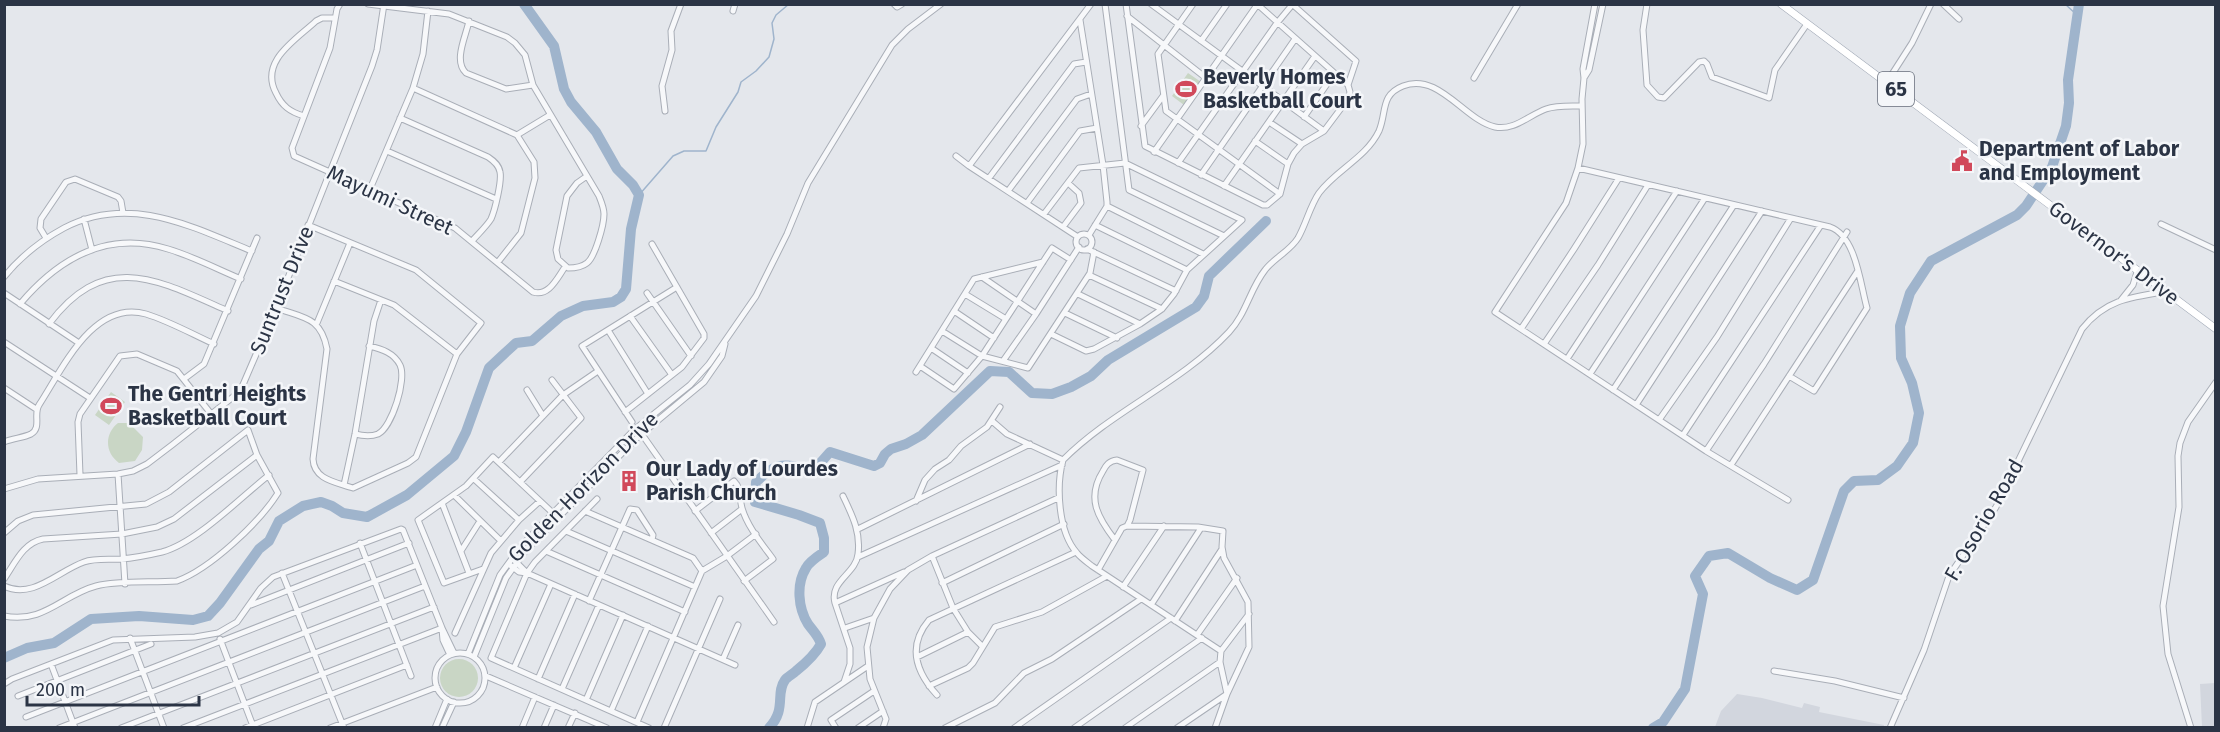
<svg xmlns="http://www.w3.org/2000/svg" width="2220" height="732" viewBox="0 0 2220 732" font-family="'Fira Sans',sans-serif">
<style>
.built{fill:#d2d6de}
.green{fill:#c9d6c5}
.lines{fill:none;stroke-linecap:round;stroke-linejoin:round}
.stream{stroke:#9fb4cc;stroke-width:1.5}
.river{stroke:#9fb4cc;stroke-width:10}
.minor-casing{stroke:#a9aeb7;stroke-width:7}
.major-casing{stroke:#a3abb8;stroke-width:8}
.minor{stroke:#f7f8fa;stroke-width:5}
.major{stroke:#fff;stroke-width:7}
.labels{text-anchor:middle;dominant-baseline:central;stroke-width:5;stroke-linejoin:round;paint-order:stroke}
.shield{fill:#f4f6f9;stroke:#676e7b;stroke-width:1.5}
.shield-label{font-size:20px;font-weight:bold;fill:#2b3445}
.poi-label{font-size:21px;font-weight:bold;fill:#2b3445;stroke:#f4f6f9;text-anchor:start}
.street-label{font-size:21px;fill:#2b3445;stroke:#f4f6f9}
</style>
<rect width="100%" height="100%" fill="#e4e7ec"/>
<path class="built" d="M2215,683V727H2202L2200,684Z
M1737,694L1762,698L1802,708L1804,703L1820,707L1819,712L1884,725L1883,728L1715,727L1721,711Z"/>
<path class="green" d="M1188,73L1201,82L1184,105L1172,96Z
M111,392L125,402L109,425L95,415Z
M118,423H129L143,437L142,450L135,461L119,463C105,453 104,434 118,423Z
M440 678a19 19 0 1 1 38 0a19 19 0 1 1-38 0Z"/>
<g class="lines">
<path class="stream" d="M2065,4L2077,15
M639,195L673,156L684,151H706L716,127L738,92L741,82L756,71L769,57L774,39L772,23L776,15L789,4"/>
<path class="river" d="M4,658L27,648L54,643L91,619L139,616L193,620L208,616L220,603L259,549L269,541L279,521L303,506L321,502L332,506L343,513L367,517L407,495L454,456L466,432L489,368L504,354L516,343L532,341L561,316L583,306L613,302L621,297L626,289L631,229L639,195L633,185L617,169L596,132L571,102L564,89L554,46L524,4
M769,728C787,709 775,694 785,680C787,677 793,674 796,671C806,663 815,655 821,644C818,635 813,631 808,624C798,608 796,584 806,568C809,562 818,556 824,552V538L820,523L799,515L755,502L756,482C781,458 784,466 814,470L830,452L874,466L880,463L885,454L891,449L906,444L922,435L990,371L1009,372L1032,393L1052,394L1071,387L1091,376L1108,360L1196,307L1204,296L1209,276L1266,221
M1653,728L1663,722L1685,689L1703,594L1695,576L1709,556L1728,553L1770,578L1797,590L1813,580L1844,491L1854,481L1878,480L1897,466L1913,443L1919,413L1912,383L1901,358L1900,326L1910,293L1931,261L2017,215L2026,206L2052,167L2066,126L2069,103L2068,80L2079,4"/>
<defs>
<path id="minor" d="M340,4L337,9L330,48L292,148L294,156L455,228L533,292C549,297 557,278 565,267
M368,4L449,14L507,37L515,43L525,55L533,85L599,196C601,201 604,208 604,214C604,225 595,257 587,263C582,267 575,268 568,268L558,259L556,250L567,196L577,183L587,176
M894,4L897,7L902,4
M1105,4L1129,190L1224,236
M1126,4L1145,146L1263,205H1267L1280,194
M1151,4L1324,131
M1193,4L1158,54L1166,111L1280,194
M1257,4L1348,85
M1595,4L1583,69L1584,78L1582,99L1583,144L1578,168L1566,203L1495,312L1706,451L1788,500
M1647,4L1643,30L1647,85L1658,97L1664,98L1699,62L1704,61L1707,64L1712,77L1769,98L1775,70L1807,24
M1943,4L1959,19
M733,11L735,4
M1127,16L1206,78
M1080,20L1103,165L1107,202V206L1089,235
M469,21C466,36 453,61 466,73L506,89L533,85
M1201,41L1227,4
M1474,78L1518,4
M1584,78L1589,70L1603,4
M1887,82L1912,43L1931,4
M413,88L517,135L550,115
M665,111L662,86L672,50L671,31L681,4
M304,116C290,112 282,106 276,93C259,61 296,40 316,21L322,18H335
M1304,117L1334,74
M400,118L488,157C494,161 499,165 500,172C502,181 495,210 491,219C486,227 478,234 472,241
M1269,122L1302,144
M1141,126L1163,96
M1255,141L1288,164
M387,151L496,199
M1154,152L1257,5
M956,156L969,166
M1178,163L1277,23L1292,5
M1578,168L1830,227C1856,236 1860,283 1867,308L1814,391L1789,376
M1201,175L1295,39
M989,178L1074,64L1086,62
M1224,186L1315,56
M370,189L413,88L423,54L428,11
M1008,191L1077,99L1091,94
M1280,194L1288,164L1294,153L1302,144L1324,131L1348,99L1350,92L1348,85L1356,61L1292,4
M1027,203L1080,131L1097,128
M1107,206L1203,254
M1044,214L1079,168L1125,163L1242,220L1187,270L1174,294L1162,309L1140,324L1094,349L1086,351L1051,334
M84,219L92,250
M2161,224L2216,250
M1095,225L1187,270
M1063,227L1081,203L1079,193L1068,183
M1076 242a8 8 0 1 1 16 0a8 8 0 1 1-16 0Z
M1078,237L969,166L1091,4
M46,238L40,228L41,219L66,182L75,179L118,197L121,201L123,213
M1087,249L1176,291
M498,262L521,233L535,178L534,162L517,135
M1089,275L1162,309
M4,277C21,256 40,241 64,228C130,194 190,226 252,251
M982,277L1036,314
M334,281L394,305L457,354
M4,293L79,343
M647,293L691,356
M965,294L1006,319
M1078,294L1140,324
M2121,300L2133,285L2137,272
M20,304C58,259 107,230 168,249C192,256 217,269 241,279
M276,308C304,318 321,317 327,349L313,459C314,480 336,482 353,488L408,463L416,457L457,354L481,323L416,270L308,225
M954,311L994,338
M1065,313L1117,338
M630,316L672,375
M317,323L350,243
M49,324C105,249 158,280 228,311
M1521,329L1574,249L1619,178
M608,330L648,394
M942,331L982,356L1052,248L1071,260
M4,342L90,398
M1544,344L1598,265L1648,185
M931,348L968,373
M1567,359L1677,191
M1003,361L1036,314L1079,247
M920,366L954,389L982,356L1028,368L1090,273L1094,252
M916,372L974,279L1043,262
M1590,374L1705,198
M184,379L204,364L257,238
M4,388L36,409
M527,390L543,416
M1613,390L1734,205
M1636,405L1762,211
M625,412L682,367L704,338V334L652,244
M1659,420L1717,337L1791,218
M992,421L1007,434L1063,460
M632,422L582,346L677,287
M641,433L774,622
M355,434C363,436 370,437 378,434C392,427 407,379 400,365C394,353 382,349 369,346
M1683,435L1821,225
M4,442C13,438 23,438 31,434C42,428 33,414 39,405C62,370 93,299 146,314C169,321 192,334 214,344
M1706,451L1764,364L1847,232
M499,462L563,395L598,371
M1731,465L1857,272
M118,474L125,584
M80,475L78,422L80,414L120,356L137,354L177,371L212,415
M474,479L519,520
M520,482L581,418L552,380
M344,485L355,434L374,321L381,300
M4,489L38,479L118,474L133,471L147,464L172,445L233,397L242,387L276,308L372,66L377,50L384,4
M454,495L501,541
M597,499L535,562L527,573L491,658L649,728
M916,501L925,480L935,469L949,460L961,446L987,427L1000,407
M442,503L469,573
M585,511L693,558L702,571L637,722
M695,511L734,481C742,489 739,498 742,508C747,526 762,544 773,559L744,581
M858,529L1030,444
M566,531L695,587
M4,533L18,521L33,515L146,504L169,492L248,430L257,455L278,493C259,523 210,569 177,581C152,583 120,580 96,586C62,595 44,624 4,616
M711,533L742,509
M1115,540C1098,518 1086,498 1103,471C1106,465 1109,461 1117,460L1143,470L1130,520L1127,526L1198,527L1223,531L1222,547L1224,558L1248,602L1249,647L1227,694L1215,728
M360,543L411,676
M461,551L480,521
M546,551L685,612
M858,557L1062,465
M514,560L527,573
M510,565L519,572L527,573L735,665
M483,569L444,583L418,520L466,486L493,457L555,515
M1098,570L1122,528L1127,526
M702,571L727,556L756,534
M282,573L344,728
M4,579C15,563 23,543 43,539L122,534L157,527L174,519L257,455
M942,583L1064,524
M4,586C33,600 58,571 84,562C95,558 109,560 121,559C134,558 149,555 162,552C196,543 240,498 269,475
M1123,587L1164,526
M589,601L630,509L637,510L653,535L652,540
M835,603C829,581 856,574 858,554C861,532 852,515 843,496
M251,605L409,543
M1151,605L1201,528
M1175,621L1222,549
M845,628L874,618
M442,629L443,640L450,655
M968,632L982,646
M455,633L491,553L519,520L540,501
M1197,635L1237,578
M130,638L164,728
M220,639L253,726
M1221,651L1249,614
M435 678a25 25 0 1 1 50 0a25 25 0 1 1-50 0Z
M468,654L500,575L521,546L634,430L690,385L709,364L756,296L787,234L808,183L892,45L908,29L941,4
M474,657L506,578L526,550L639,436L704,382L722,356L725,344
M917,657L968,632L953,608L932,556
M723,659L738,625
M51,664L75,728
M514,668L551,584
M1774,671L1835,681L1904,698
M486,676L607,728
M538,679L575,594
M844,682L850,664V648L835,603L904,572
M4,684L12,679L113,640L195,637L218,633L237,622L261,588L273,577L401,529L403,530L442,628L454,653
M929,686L968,668L973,663L995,627L1042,612L1107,576
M562,689L599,605
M937,695C916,672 907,646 929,620L1076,552
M18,696L151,644
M586,700L623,615
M611,711L648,626
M26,717L417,565
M59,728L425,586
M121,728L434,607
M183,728L442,628
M245,728L407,665
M330,728L437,687
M435,728L447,699
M442,728L454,702
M522,728L535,697
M544,728L554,705
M568,728L575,713
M664,728L720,599
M807,728L815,702L868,666
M836,728L831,720L874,691
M858,728L883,711
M883,728L886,719L870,679L867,647L874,618L890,589L908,570L932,556L1058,498
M945,728L995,703L1024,673L1052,659L1141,599
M1014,728L1171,618
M1074,728L1202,638
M1125,728L1220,662
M1177,728L1227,694L1220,662L1221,651L1092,566C1087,562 1081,558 1077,553C1058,532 1056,486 1063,460C1113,410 1180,384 1229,332C1246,314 1250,289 1265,270C1274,258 1290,251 1298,238C1306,224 1310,206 1319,193C1336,170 1366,158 1379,131C1387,112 1380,95 1403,86C1439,72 1464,120 1495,127C1514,131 1529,115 1546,109C1557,105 1570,106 1582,106
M1890,728L1924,650L1949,576L1996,507L2082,329C2105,300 2130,297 2165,292
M2191,728L2168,654L2163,606L2179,507L2178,456L2180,443L2188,422L2216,382"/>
<path id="major" d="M1781,4L2216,329"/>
</defs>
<use href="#minor" class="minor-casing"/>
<use href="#major" class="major-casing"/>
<use href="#minor" class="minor"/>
<use href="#major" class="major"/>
</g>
<defs>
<symbol id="stadium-bare" viewBox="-9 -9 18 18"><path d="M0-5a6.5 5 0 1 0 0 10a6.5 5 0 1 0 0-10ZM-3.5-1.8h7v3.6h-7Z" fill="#d1495b" stroke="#f4f6f9" stroke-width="2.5" paint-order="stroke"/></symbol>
<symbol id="civic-bare" viewBox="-9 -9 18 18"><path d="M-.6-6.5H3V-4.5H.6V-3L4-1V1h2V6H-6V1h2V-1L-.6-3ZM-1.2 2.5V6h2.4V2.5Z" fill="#d1495b" stroke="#f4f6f9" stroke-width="2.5" paint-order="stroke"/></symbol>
<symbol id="building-bare" viewBox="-9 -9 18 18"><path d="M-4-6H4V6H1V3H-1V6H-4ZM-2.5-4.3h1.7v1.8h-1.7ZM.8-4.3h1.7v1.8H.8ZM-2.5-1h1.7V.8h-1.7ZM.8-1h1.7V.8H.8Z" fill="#d1495b" stroke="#f4f6f9" stroke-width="2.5" paint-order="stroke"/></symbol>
</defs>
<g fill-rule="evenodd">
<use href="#stadium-bare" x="1171" y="74" width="30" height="30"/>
<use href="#civic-bare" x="1947" y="146" width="30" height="30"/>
<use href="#stadium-bare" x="96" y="391" width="30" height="30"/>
<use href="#building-bare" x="614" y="466" width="30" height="30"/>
</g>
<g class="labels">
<rect class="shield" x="1878" y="72" width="36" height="34" rx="4.5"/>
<g class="shield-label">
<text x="1896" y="89">65</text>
</g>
<g class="poi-label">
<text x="1203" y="77">Beverly Homes<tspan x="1203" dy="24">Basketball Court</tspan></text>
<text x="1979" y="149">Department of Labor<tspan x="1979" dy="24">and Employment</tspan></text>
<text x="128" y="394">The Gentri Heights<tspan x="128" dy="24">Basketball Court</tspan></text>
<text x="646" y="469">Our Lady of Lourdes<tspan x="646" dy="24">Parish Church</tspan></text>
</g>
<g class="street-label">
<text transform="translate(390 200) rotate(25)">Mayumi Street</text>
<text transform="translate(2114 253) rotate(37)">Governor's Drive</text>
<text transform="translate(282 290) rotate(-68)">Suntrust Drive</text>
<text transform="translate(583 487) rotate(-45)">Golden Horizon Drive</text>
<text transform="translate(1984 520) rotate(-60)">F. Osorio Road</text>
</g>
</g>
<rect width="2220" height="732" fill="none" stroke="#2b3445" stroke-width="12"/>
<path d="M27 696v9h172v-9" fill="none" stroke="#2b3445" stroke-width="3"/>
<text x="36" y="696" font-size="18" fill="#2b3445" stroke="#f4f6f9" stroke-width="4.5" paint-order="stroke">200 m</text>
</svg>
